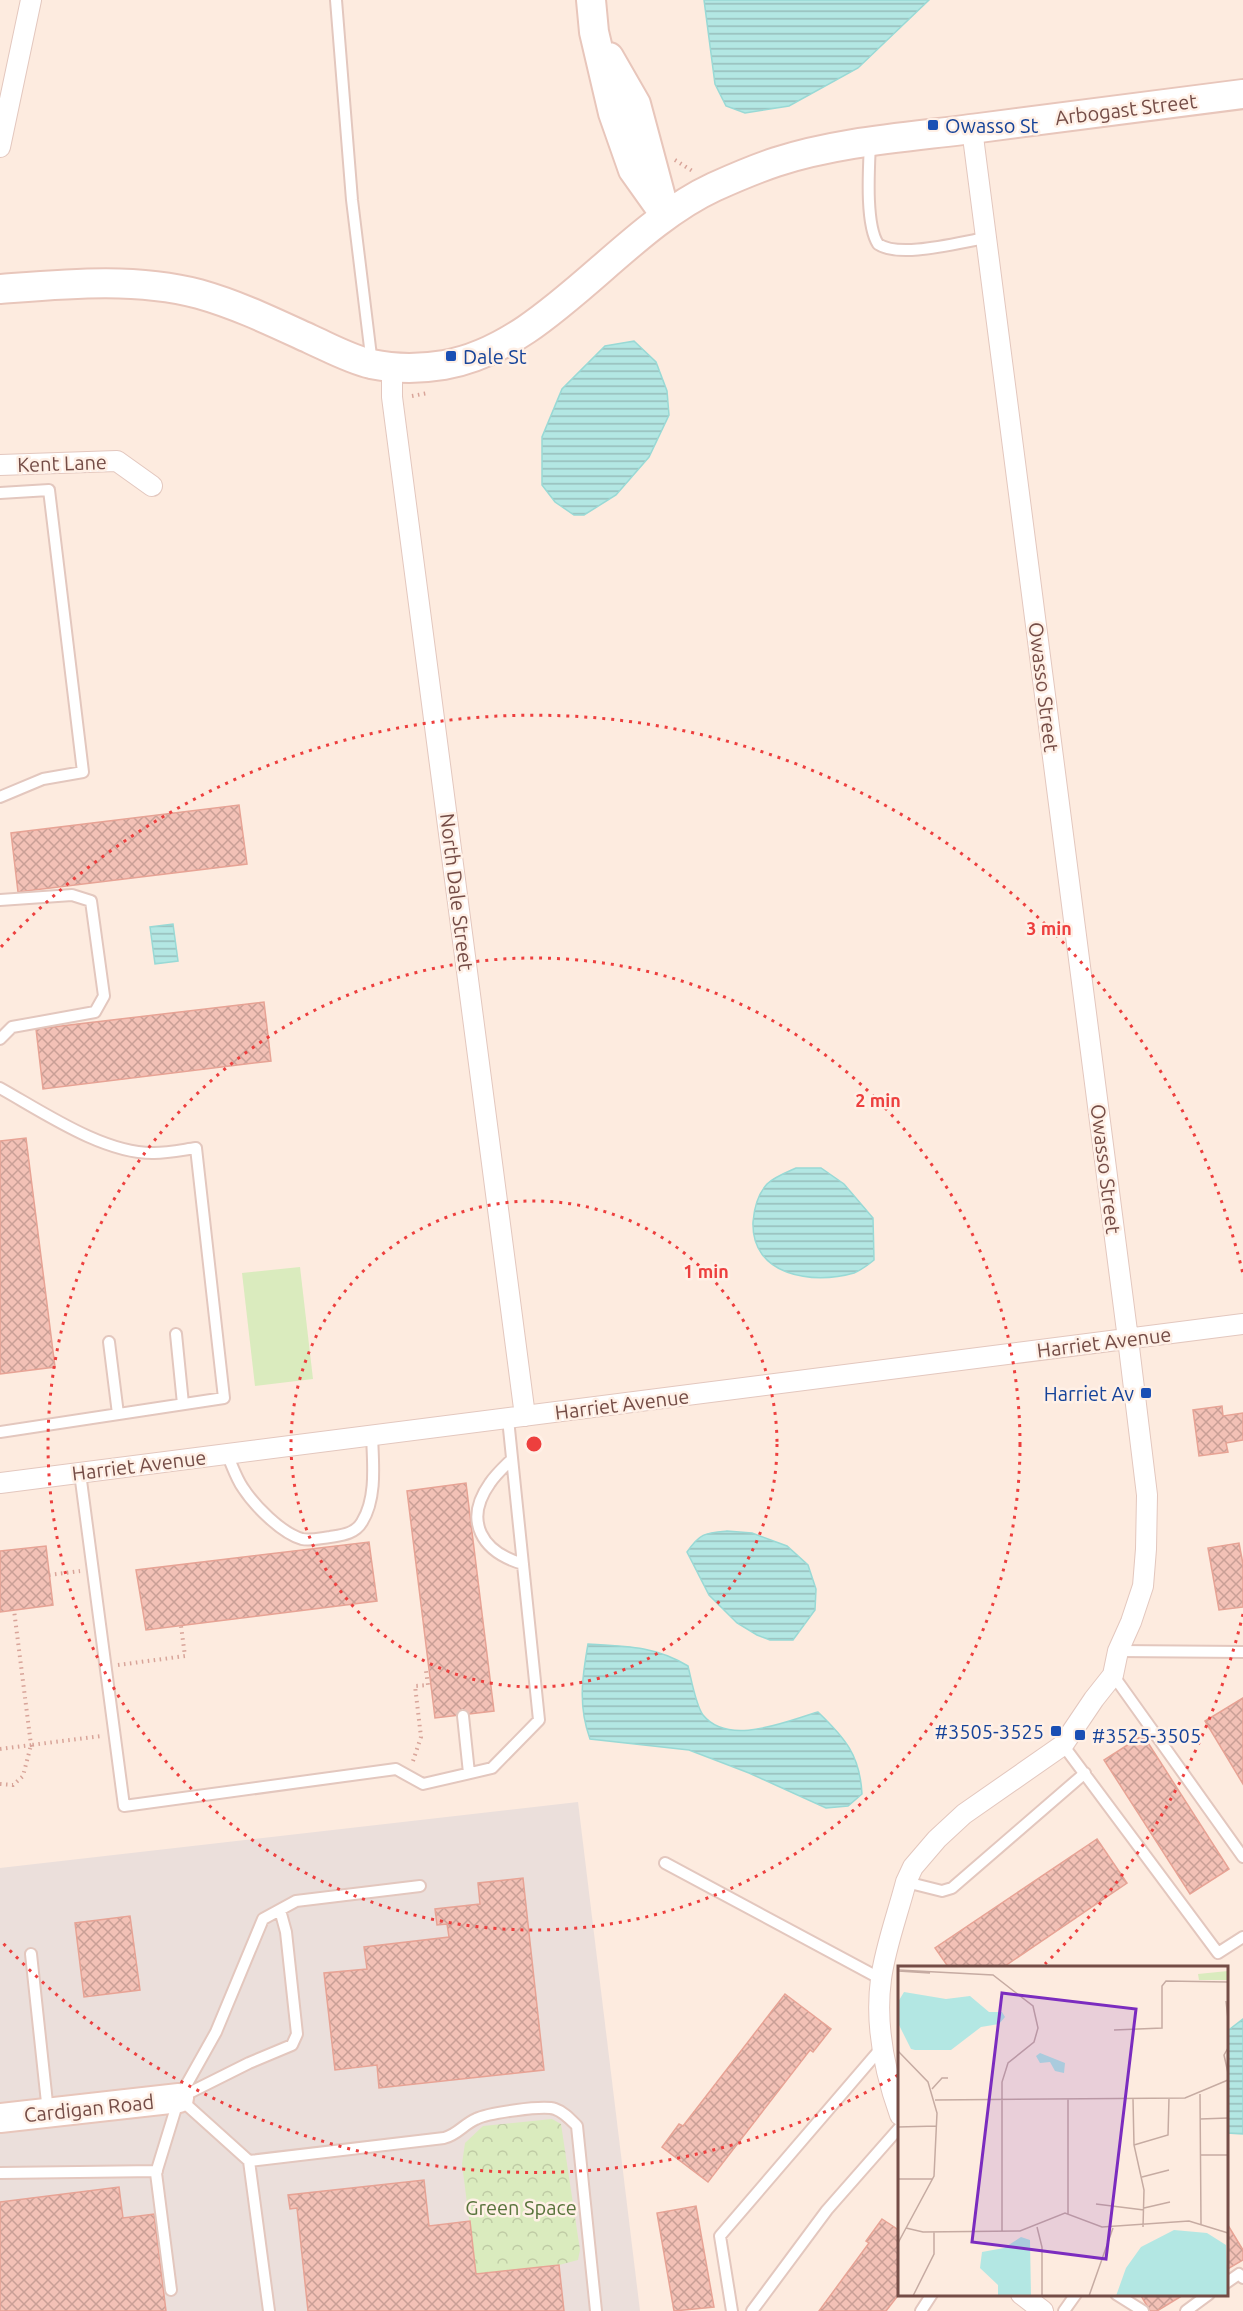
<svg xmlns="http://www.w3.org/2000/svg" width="1243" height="2311" viewBox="0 0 1243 2311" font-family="Ubuntu,sans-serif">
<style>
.industrial{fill:#ebdfdb}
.grass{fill:#daebbe}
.forest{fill:url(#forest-crowns)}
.water{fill:url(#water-rules);stroke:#99d9d5;stroke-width:1.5}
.building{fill:url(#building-cross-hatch);stroke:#e7a395;stroke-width:1.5}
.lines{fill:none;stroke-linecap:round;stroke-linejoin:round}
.lane-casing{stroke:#e3c7be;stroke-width:14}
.street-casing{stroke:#e3c7be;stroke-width:22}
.secondary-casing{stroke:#e8c6bb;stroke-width:32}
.path{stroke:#d8a499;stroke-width:4;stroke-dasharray:1.5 4.5;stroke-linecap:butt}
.lane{stroke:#fff;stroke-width:10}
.street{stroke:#fff;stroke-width:20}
.secondary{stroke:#fff;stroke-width:28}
.ring{fill:none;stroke:#ed3f3e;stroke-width:3;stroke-dasharray:3 6}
.transit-dot{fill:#1a4fb4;stroke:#fff0e6;stroke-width:2}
.labels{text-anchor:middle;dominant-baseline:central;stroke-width:5;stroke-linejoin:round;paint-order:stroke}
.street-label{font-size:20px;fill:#744c46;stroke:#fff0e6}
.transit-label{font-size:20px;fill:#164399;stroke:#fff0e6;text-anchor:start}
.park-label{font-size:20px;fill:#59743c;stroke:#fff0e6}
.inset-road{fill:none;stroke:#c6aba2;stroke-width:1.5}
.view{fill:#7b2cbf;fill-opacity:0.15;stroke:#7b2cbf;stroke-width:3}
.inset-edge{fill:none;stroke:#744c46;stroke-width:3}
.centre{fill:#ed3f3e;stroke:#fff0e6;stroke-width:3}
.ring-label{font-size:18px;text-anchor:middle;font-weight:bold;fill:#ed3f3e;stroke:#fff0e6;stroke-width:5;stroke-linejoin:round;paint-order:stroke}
</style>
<defs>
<pattern id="forest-crowns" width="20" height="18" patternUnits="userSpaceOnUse" patternTransform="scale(1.5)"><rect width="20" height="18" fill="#daebbe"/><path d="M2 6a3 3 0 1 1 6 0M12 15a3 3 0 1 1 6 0" fill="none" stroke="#bfcba5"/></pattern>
<pattern id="water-rules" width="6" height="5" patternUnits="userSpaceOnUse" patternTransform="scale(1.5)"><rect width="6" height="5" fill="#b3e7e3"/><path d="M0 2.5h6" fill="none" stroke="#96bdba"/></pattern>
<pattern id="building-cross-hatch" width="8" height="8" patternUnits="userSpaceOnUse" patternTransform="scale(1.5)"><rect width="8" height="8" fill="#f3c1b6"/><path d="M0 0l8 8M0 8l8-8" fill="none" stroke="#c99f96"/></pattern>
</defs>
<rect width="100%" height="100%" fill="#fdebdf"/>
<path class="industrial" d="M578,1802L640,2311H0V1868Z"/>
<path class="grass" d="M300,1267L313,1379L255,1386L242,1273Z"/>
<path class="forest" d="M552,2119L561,2124L580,2250L578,2260L559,2265L476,2274L462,2164L465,2143L483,2126Z"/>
<path class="water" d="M704,0H929L858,68L789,106L745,113L726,106L715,84Z
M634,341L656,362L667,391L669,415L649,457L616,495L584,515H574L555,502L542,485V437L562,389L605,346Z
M173,924L178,961L155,964L150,927Z
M796,1168H821L844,1184L873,1218L874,1260C868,1265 861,1270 854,1273C813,1285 751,1276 753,1222C754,1209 758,1194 767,1184C774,1177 787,1172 796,1168Z
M727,1531L752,1533L787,1546L808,1565L816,1589L815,1610L793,1640H770L757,1635L737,1623L709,1595L687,1552C700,1533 705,1533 727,1531Z
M588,1644C625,1646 656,1646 688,1666C691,1678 696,1706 703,1715C729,1747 786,1721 818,1712C845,1738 860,1755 862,1794L848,1806L826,1808L749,1773L689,1750L590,1739C578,1706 582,1678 588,1644Z
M1243,2019V2134L1227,2133L1226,2032Z"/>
<path class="building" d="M239,805L247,864L18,892L11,833Z
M264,1002L271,1061L43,1089L36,1029Z
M26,1138L55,1367L0,1374V1141Z
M1222,1406L1223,1416L1243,1413V1440L1226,1443L1228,1452L1199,1456L1193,1410Z
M466,1483L494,1711L435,1718L407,1491Z
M369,1542L377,1601L146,1630L136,1570Z
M1239,1543L1243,1564V1607L1219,1610L1208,1548Z
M46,1546L53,1605L0,1612V1551Z
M1243,1698V1784L1205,1721Z
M1143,1735L1229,1869L1190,1894L1104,1760Z
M1097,1839L1127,1883L1002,1968H949L935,1948Z
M523,1878L544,2070L379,2088L377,2065L335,2070L324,1973L367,1969L364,1947L449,1937L447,1924L437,1925L435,1909L480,1904L478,1883Z
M130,1916L140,1990L84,1997L75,1923Z
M785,1994L831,2029L813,2052L810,2050L708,2182L662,2147L679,2124L683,2126Z
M424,2180L429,2226L470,2221L476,2274L559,2265L564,2311H308L297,2208L290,2209L288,2195Z
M119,2187L123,2218L154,2214L166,2311H0V2202Z
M696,2206L714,2307L674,2311L657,2213Z
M882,2219L900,2231V2293L886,2311H819L869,2243L866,2241Z
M1226,2222L1243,2250V2260L1226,2270Z
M1140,2294H1185L1157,2311H1150Z"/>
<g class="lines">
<defs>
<path id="lane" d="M336,0L352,200L372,364
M870,143C869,167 865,224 878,244C900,259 960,242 986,238
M0,493L49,490L83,772L43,779L0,797
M0,900L72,895L91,901L104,996L95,1012L12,1027L0,1039
M0,1088C43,1112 104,1154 154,1153C168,1153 182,1150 196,1148L224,1398L0,1432
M176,1334L183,1404
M109,1342L118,1414
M227,1454C232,1465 236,1478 243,1488C254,1505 281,1533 302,1539C311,1541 321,1538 330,1537C342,1535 355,1534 362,1522C377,1498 373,1463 372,1436
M512,1459C505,1466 496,1474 490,1483C463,1521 482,1552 523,1564
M80,1473L124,1806L396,1769L423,1784L492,1768L539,1720L508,1419
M1118,1651L1243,1652
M1113,1675L1243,1857
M463,1716L469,1773
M1063,1745L1218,1953L1243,1937
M665,1863L881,1979
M906,1882L942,1891L952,1888L1085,1773
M31,1954L48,2112
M179,2098L249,2063L292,2045L297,2034L286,1932L280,1910
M179,2098L249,2161L269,2311
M249,2161L444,2138C457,2135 464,2124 476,2119C488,2113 543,2105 555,2109C564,2112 570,2119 577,2126L596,2311
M0,2173L157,2171
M1226,2283L1239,2274L1243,2278
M171,2290L156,2173L179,2098L216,2032L263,1919L296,1901L420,1886
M1116,2294L1143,2311
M732,2311L720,2236L883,2046
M752,2311L827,2210L900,2127
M921,2311L932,2294
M1064,2311L1076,2294
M1186,2311L1209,2294"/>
<path id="street" d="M0,147L31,0
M392,367V397L525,1416
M0,465L117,461L152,486
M0,1483L1243,1324
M900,2115C885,2073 875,2024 881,1979C885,1948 898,1913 906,1882L913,1867L937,1839L964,1814L1063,1745L1094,1699L1113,1675L1118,1651L1131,1622L1143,1586L1146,1549L1147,1495L1128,1339L972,129
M1021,2294L1043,2311"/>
<path id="secondary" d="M591,0L594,32L613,113L633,170L665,215
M609,57L636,104L662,201
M0,289C65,284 135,277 199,294C238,305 273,322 310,339C330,348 350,359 371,364C395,369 420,369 444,365C546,348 619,231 714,187C734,178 755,169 776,162C841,141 911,137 979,128C1067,117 1155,106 1243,94
M0,2118L179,2098"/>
</defs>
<use href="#lane" class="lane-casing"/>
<use href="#street" class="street-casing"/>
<use href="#secondary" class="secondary-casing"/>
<path class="path" d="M675,160L694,172
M412,396L428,393
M49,1575L80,1571
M118,1665L185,1656L181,1626
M0,1749L31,1745L14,1610
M413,1761L421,1737L415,1686L428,1685L426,1671L429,1670
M0,1784L13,1785L23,1776L31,1745L102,1736"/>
<use href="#lane" class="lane"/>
<use href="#street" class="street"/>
<use href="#secondary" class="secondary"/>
</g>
<g class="ring">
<circle cx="534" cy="1444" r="243"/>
<circle cx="534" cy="1444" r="486"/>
<path d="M1243 1614A729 729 0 0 1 1045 1964M898 2075A729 729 0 0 1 1 1941M1 947A729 729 0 0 1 1243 1274"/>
</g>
<g class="transit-dot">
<rect x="927" y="119" width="12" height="12" rx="3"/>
<rect x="445" y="350" width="12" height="12" rx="3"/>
<rect x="1140" y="1387" width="12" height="12" rx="3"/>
<rect x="1050" y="1725" width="12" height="12" rx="3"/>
<rect x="1074" y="1729" width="12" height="12" rx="3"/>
</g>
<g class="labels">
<g class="street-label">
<text transform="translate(1126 109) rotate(-7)">Arbogast Street</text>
<text transform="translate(62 463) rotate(-2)">Kent Lane</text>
<text transform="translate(1044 687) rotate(83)">Owasso Street</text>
<text transform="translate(457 892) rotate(83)">North Dale Street</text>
<text transform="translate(1106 1169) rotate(83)">Owasso Street</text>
<text transform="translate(1104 1342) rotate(-7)">Harriet Avenue</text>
<text transform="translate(622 1404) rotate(-7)">Harriet Avenue</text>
<text transform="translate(139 1465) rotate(-7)">Harriet Avenue</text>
<text transform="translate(89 2108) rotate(-6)">Cardigan Road</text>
</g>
<g class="transit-label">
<text x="945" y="125">Owasso St</text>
<text x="463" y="356">Dale St</text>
<text x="1134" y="1393" text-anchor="end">Harriet Av</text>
<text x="1044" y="1731" text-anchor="end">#3505-3525</text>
<text x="1092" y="1735">#3525-3505</text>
</g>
<g class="park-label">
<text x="521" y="2207">Green Space</text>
</g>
</g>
<g transform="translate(898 1966)">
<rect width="330" height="330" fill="#fdebdf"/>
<path d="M330,5V14H301L300,8Z" fill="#daebbe"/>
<path d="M6,26L48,33L72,30L91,46H104L107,51L101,58L83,61L53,84H17L13,83L0,57V36ZM142,87L167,97L166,107L157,105L152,96L142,97L138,90ZM276,264L309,267L328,279L330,330H218L228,302L243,281ZM123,271L132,274L133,330H100V319L82,302L84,286L106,282Z" fill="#b3e7e3"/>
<path class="inset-road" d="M0,4L95,9L135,40L140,62L136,76L110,97L104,116V266M0,5L32,7M328,35L330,53M216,64L264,62V20L268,15L330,16M330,82L326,89L330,107M0,85L30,116L39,147L36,210L0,277M34,123L44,112H50M302,128L303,258M170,133V248M235,133L236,179L246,224L245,261M37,134L287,132L330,114M302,153L330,152M0,161L39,160M236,179L270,169L271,132M302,189H330M244,211L271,204M0,213H35M198,238L246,244M246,242L272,236M139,261L144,281V330M8,262L25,266L122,265L167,247L204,261L291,255L330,267M15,330L36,288V266M191,330L215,262"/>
<path class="view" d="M104,27L238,43L208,293L74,276Z"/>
<rect width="330" height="330" class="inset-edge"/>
</g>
<circle cx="534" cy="1444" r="9" class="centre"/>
<g class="ring-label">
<text x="1049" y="935">3 min</text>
<text x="878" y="1107">2 min</text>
<text x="706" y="1278">1 min</text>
</g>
</svg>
